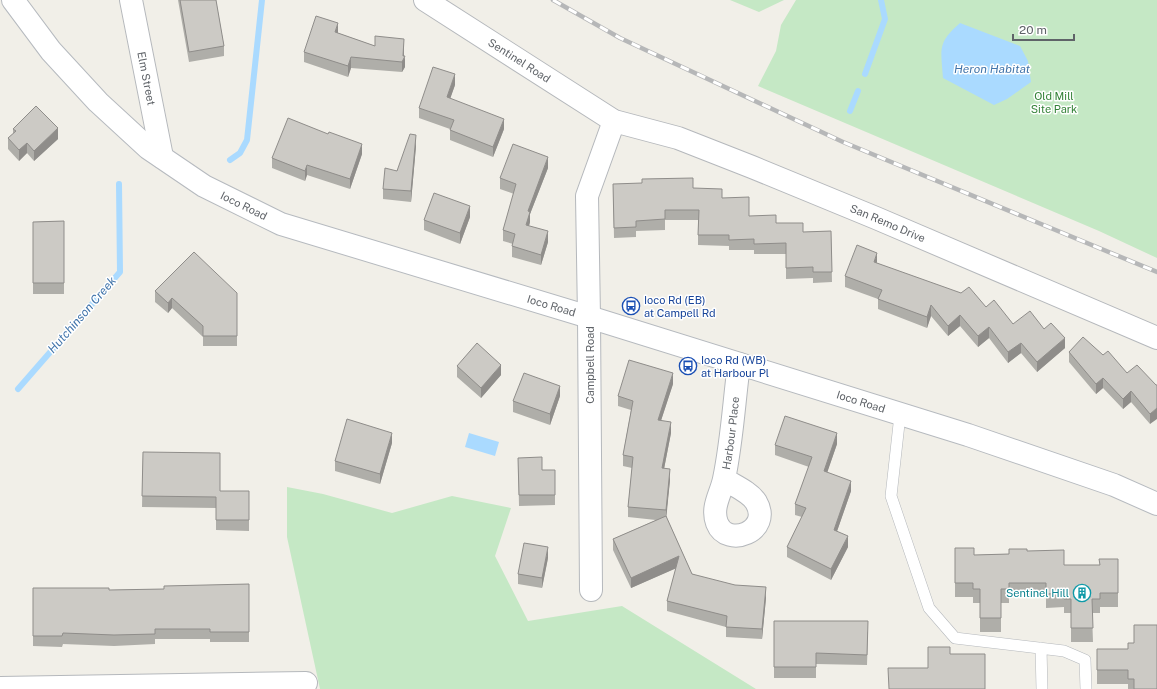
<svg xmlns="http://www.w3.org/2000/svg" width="1157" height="689" viewBox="0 0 1157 689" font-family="'Public Sans',sans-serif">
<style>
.green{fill:#c5e8c5}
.water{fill:#aadaff}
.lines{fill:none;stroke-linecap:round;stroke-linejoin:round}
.stream{stroke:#aadaff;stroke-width:6}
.lane-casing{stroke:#b5b8bc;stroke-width:12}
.street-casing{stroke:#b5b8bc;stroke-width:24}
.secondary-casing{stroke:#b6babf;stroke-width:24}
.lane{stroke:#fff;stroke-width:11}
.street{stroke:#fff;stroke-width:22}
.secondary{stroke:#fff;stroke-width:22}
.rail-casing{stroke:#b6b7b8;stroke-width:4.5}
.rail{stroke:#fff;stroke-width:3;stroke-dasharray:9;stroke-linecap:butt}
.wall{fill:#afaea9}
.shaded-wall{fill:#8f8d8a}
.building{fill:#cccac5;stroke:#8f8d8a}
.labels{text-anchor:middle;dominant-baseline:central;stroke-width:3;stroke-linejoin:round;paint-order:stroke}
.street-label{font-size:11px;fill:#5f6368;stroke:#fff}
.park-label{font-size:11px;fill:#348238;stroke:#fff}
.transit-label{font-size:11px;fill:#164399;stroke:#fff;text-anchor:start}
.culture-label{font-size:11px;fill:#0d838f;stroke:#fff;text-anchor:end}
.water-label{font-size:12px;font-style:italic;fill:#4174aa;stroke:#fff}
</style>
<rect width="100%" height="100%" fill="#f1efe8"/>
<path class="green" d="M730,0H784L759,12Z
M796,0H1157V258L1099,231L758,86L776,51L781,25Z
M287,487L323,494L392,513L452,496L511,508L495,556L528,621L622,606L756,689H320L287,537Z"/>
<path class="water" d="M960,23L1020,46L1028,61L1031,82L1007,99L994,105L943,78C941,49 937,43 960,23Z
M469,433L499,442L495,456L465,447Z"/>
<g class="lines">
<path class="stream" d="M865,74L885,19L881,0
M850,111L858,91
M230,160L240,153L247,140L262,0
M18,389L120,272L119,184"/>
<defs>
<path id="lane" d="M900,415L891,496L929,608L955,638L1064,651L1085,660L1086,689
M1041,648L1042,689"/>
<g id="street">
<path id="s1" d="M131,0L162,157"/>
<path id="s2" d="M425,0L614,121L678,138L752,167L876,218L1157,338"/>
<path id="s3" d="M724,479C733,485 750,492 756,502C773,531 727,549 717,523C711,507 721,494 724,479C732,441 734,402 739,364"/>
<path d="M591,590L589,317L587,196L614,121"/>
<path d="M0,688L306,683"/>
</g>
<g id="secondary">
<path id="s4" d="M13,0L51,51L98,102L148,148L204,186L281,224L589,317L968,435L1114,485L1157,504"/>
</g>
</defs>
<use href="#lane" class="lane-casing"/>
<use href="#street" class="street-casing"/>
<use href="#secondary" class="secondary-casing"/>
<use href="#lane" class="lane"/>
<use href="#street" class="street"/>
<use href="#secondary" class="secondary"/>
<defs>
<path id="rail" d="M553,0L620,38L843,142L1157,272"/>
</defs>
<use href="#rail" class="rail-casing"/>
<use href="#rail" class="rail"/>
</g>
<path class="wall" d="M178,0H216L224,46V56L189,62Z
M338,33L375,46L404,49V56L405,67L402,72L351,68L348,77L304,62V52Z
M455,85L450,98L504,129L493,157L450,140V129L419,118V108Z
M13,129L58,139L34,161L27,153L19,161L8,149V138L13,134Z
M416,146L411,202L383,199V189Z
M362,154L350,189L307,175L305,181L272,168V158Z
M548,168L530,214V222L529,226L548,242L541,265L512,257V246L513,244L503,241V230L514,194L500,189V178Z
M613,184L693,188L722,198L749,216L776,223L803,232L831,231L832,282L813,283V278L786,279V254H754V250H729V246L698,245V220H665V230L636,231V237L614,238Z
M470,217L460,244L424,230V220Z
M64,221V294H33V222Z
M877,263L986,307L1013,324L1044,329L1065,348L1037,372L1021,353L1008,363L989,338L978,347L960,326L948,336L931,316L927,328L878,309V299L845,287V276Z
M155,291L237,293V346H203V337L172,308L168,313L155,302Z
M1069,352L1103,355L1127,373L1156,385L1150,424L1131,402L1123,409L1103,388L1096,394L1069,362Z
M457,366L501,375L481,398L457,377Z
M673,384L661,420L671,433L664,469L670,480L666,516L692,574L766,598L762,639L726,637V627L667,611V601L676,568L631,588L613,550V539L656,520L628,517V507L632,468L623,466V455L631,410L618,406V396Z
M560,396L550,425L513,412V401Z
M392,443L380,484L335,471V461Z
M837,444L827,472L851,491L837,531L848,547L831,580L787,557V547L802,517L795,515V504L809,467L775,455V445Z
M143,452L220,491H249V531L216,530V508L142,507Z
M518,458L542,470H555V505L519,506Z
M955,548L974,555L1009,554L1027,551L1064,565H1099L1118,559V607H1100V613H1092L1093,642H1071V613H1064V607L1046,608V597H1009V603H1001V632H980V603H973V597H955Z
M548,558L542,588L518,584V574Z
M249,584V642H210V639H155V644L114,646L63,644L62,647L33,646V588L109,590L164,589Z
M774,621L868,632L867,665L816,664V678H774Z
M1134,625L1157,689H1128V684H1097V649H1128L1134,643Z"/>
<path class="shaded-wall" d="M338,23V34L335,32Z
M404,39V59L405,56V67L402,72V62Z
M351,57V68L348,77V66Z
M455,74V85L447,108V97Z
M504,119V129L493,157V147Z
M58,128V139L34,161V151Z
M416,135V146L411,202V191Z
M27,143V153L19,161V150Z
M362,144V154L350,189V179Z
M548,157V168L530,214V222L526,236L528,211Z
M307,165V175L305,181V171Z
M470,206V217L460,244V233Z
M548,231V242L541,265V255Z
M877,253V263L874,262Z
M172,298V308L168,313V303Z
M931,305V316L927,328V317Z
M960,315V326L948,336V326Z
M989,327V338L978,347V336Z
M1065,338V348L1037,372V362Z
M1021,343V353L1008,363V352Z
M501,365V375L481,398V388Z
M673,373V384L658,430V420Z
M1103,378V388L1096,394V384Z
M560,386V396L550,425V414Z
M1131,391V402L1123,409V399Z
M1157,408V419L1150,424V414Z
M671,422V433L662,479V468Z
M392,433V443L380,484V474Z
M837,433V444L824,482V471Z
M670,469V480L666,521V510Z
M851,481V491L834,540V530Z
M848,536V547L831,580V569Z
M548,547V558L542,588V578Z
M679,556V567L631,588V578Z
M766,587V598L762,639V629Z"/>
<path class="building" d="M180,0H216L224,46L189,52Z
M316,16L338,23L335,32L375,46V36L404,39L403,56H405L402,62L351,57L348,66L304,52Z
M433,67L455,74L447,97L504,119L493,147L450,130L454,120L419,108Z
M36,106L58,128L34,151L27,143L19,150L8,138L16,131L13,129Z
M288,118L328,134L329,132L362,144L350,179L307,165L305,171L272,158Z
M410,134L416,135L411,191L383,189L385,168L397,171Z
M513,144L548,157L528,211L530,212L526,225L548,231L541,255L512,246L515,234L503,230L516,184L500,178Z
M693,178V188L722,189V198L749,197V216L776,215V223H803V232L831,231L832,272H813V267L786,268V243L754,244V239L729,240V235H698L699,210H665V219L636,221V227L614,228L613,184L642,183V179Z
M434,193L470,206L460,233L424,220Z
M64,221V283H33V222Z
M857,245L877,253L874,262L961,293L969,287L986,307L994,300L1013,324L1030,311L1044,329L1051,323L1065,338L1037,362L1021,343L1008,352L989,327L978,336L960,315L948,326L931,305L927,317L878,299L882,290L845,276Z
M194,252L237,293V336H203V326L172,298L168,303L155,291Z
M1083,337L1103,355L1108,351L1127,373L1137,365L1156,385H1157V408L1150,414L1131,391L1123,399L1103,378L1096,384L1069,352Z
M477,343L501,365L481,388L457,366Z
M629,360L673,373L658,420L671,422L662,468L670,469L666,510L628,507L633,457L623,455L633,401L618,396Z
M524,373L560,386L550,414L513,401Z
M785,416L837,433L824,471L851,481L834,530L848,536L831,569L787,547L806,508L795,504L812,457L775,445Z
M347,419L392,433L380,474L335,461Z
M143,452L220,453V491H249V520H216V497L142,496Z
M542,457V470H555V495H519L518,458Z
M666,516L692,574L735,585L766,587L762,629L726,627L727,616L667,601L679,556L631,578L613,539Z
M524,543L548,547L542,578L518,574Z
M955,548H974V555L1009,554V549H1027V551L1064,550V565H1100L1099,559H1118V593H1100V599H1092L1093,628H1071V599H1064V593L1046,594V583H1009V589H1001V618H980V589H973V583H955Z
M249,584V632H210V629H155V634L114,635L63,633L62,636H33V588H109V590L164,589V586Z
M774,621H868L867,655L816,653V667H774Z
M1134,625H1157V689H1134V679H1128V670H1097V649H1128V643H1134Z
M928,647H950V654H985V689H889L888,668H928Z"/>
<defs>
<symbol id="bus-ring" viewBox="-11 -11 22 22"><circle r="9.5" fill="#fff" stroke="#1a4fb4" stroke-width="1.5"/><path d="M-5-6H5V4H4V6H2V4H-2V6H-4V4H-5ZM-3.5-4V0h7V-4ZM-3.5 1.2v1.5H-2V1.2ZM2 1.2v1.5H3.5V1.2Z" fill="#1a4fb4"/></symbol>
<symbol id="building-ring" viewBox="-11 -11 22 22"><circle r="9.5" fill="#fff" stroke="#0f9aa8" stroke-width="1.5"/><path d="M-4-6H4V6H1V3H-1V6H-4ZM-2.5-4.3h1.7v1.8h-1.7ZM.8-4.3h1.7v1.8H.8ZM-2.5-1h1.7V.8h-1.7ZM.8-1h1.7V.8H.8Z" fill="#0f9aa8"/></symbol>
</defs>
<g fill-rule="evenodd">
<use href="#bus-ring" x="621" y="296" width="20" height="20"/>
<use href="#bus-ring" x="678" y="356" width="20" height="20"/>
<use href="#building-ring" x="1072" y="583" width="20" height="20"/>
</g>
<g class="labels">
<g class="street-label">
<text stroke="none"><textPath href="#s2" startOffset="112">Sentinel Road</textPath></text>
<text stroke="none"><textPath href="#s1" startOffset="80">Elm Street</textPath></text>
<text stroke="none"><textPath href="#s4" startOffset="313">Ioco Road</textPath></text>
<text stroke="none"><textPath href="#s2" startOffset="517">San Remo Drive</textPath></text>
<text stroke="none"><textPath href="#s4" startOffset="637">Ioco Road</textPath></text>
<text transform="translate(590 365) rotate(-90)">Campbell Road</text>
<text stroke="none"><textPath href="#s4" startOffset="961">Ioco Road</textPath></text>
<text stroke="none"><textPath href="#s3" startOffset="204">Harbour Place</textPath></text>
</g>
<g class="park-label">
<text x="1054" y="96">Old Mill<tspan x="1054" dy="13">Site Park</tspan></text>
</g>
<g class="transit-label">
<text x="644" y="300">Ioco Rd (EB)<tspan x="644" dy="13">at Campell Rd</tspan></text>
<text x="701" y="360">Ioco Rd (WB)<tspan x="701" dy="13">at Harbour Pl</tspan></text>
</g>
<g class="culture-label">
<text x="1069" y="593">Sentinel Hill</text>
</g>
<g class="water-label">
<text x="992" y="69">Heron Habitat</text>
<text transform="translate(82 315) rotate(-49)">Hutchinson Creek</text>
</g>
</g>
<path d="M1013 34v6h61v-6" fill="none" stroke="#5f6368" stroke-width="2"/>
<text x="1019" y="34" font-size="12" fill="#5f6368" stroke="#ffffff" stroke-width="3" paint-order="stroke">20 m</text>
</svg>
